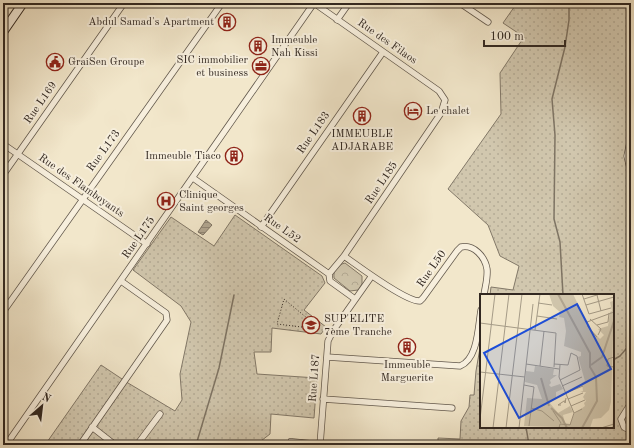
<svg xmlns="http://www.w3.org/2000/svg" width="634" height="448" viewBox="0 0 634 448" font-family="'Old Standard TT',serif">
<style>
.grass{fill:url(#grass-dots);stroke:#827868}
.park{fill:url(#park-crowns);stroke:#827868}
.water{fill:url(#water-rules);stroke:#7e7464}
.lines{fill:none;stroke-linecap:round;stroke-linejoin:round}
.stream{stroke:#7e7464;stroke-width:1.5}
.lane-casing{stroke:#62584c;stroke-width:4}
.street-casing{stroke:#62584c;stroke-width:7}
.secondary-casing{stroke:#322821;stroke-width:10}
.path{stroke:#322821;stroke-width:1;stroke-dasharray:1 2;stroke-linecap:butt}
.lane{stroke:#f7efdd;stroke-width:2.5}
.street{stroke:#f7efdd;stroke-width:5.5}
.secondary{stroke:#f7efdd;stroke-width:8}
.labels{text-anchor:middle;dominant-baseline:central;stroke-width:4;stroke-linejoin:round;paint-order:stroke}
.poi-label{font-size:11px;fill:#322821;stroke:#f7efdd;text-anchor:start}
.street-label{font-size:11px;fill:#322821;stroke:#f7efdd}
.inset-river{fill:none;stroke:#b1a691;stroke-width:2}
.inset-road{fill:none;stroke:#a59b87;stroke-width:1}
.view{fill:#1d4ed8;fill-opacity:0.15;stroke:#1d4ed8;stroke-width:2}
.inset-edge{fill:none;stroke:#322821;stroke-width:2}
</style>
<defs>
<pattern id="grass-dots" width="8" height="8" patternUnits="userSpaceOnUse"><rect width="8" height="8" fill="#d1c7ae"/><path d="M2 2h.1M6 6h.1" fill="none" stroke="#b4ab95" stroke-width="1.8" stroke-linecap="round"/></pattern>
<pattern id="park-crowns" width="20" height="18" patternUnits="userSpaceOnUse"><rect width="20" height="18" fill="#d1c7ae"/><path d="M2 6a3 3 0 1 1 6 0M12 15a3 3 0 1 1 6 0" fill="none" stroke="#b4ab95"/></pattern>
<pattern id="water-rules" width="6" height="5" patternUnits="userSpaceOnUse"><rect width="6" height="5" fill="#b1a691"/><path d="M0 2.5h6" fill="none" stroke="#918776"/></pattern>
</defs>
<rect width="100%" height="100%" fill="#f2e7cb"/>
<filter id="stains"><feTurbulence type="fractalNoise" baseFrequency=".005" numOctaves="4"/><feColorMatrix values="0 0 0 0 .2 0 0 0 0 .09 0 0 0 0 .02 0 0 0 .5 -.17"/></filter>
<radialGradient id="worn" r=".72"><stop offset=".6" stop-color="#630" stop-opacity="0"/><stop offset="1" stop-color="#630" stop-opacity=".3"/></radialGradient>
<path class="grass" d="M517,3H630L631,7V445H438V438L460,439L461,421L469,407L470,395H474L476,371L481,342V427H613V295H490L491,287L513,290L519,266L500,256L488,225L448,189L501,114L500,73L524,37L503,23Z
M235,215L322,276L325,283L304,310L326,327L321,334L272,328L271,352H254L257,374L317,378L314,418L271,414L270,434L257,444L45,445L101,365L128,383L175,411L182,400L180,374L191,322L181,306L133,270L171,217L214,246Z"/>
<path class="park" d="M345,263L362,276V284L358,290L350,291L334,278C333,270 337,265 345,263Z"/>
<path class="water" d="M206,220L212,225L203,235L198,232Z"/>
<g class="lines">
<path class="stream" d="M563,295L560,242L554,219L555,135L552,99L565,47L569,20V3
M613,360L620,356L631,343
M526,427L529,445
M196,445L219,368L234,295"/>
<defs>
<path id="lane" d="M290,440L319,443"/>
<path id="street" d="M314,3L439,91L445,100L441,113L344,256L329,274
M460,3L488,22
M337,20L349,3
M631,137L627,156L631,173
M3,144L147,244
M3,175L124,3
M193,178L329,274
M261,227L383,52
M344,256C357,265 406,302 420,301L423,298L457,251L461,247C474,244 485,257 487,269C488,278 485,287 484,295
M329,274L330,281L355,299
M3,312L222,3
M327,357L460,366C478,359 478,327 481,310
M323,399L452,408
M631,403L621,419L624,427L631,431
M92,427L115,445
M320,443L338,445
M6,445L314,3
M80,445L167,320L166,313L121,281
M137,445L160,414
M320,445L328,341L333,331L371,277"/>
<path id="secondary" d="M3,32L23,3"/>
</defs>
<use href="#lane" class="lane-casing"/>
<use href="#street" class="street-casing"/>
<use href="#secondary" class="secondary-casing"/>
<path class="path" d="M284,299L319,328L318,329L277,324Z"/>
<use href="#lane" class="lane"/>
<use href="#street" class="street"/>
<use href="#secondary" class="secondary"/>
</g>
<defs>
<symbol id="building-ring" viewBox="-11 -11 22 22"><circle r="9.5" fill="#f7efdd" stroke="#8f2418" stroke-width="1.5"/><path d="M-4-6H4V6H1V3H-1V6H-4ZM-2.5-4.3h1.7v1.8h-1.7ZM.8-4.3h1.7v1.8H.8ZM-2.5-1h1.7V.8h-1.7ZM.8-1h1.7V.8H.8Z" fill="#8f2418"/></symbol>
<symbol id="civic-ring" viewBox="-11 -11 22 22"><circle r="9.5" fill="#f7efdd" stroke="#8f2418" stroke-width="1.5"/><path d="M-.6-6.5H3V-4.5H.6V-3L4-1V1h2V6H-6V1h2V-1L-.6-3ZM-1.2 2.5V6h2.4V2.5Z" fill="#8f2418"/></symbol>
<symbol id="office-ring" viewBox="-11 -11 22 22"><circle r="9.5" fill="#f7efdd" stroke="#8f2418" stroke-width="1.5"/><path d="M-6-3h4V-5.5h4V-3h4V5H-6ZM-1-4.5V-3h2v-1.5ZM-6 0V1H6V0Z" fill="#8f2418"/></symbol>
<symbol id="hotel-ring" viewBox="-11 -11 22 22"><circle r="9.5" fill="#f7efdd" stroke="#8f2418" stroke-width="1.5"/><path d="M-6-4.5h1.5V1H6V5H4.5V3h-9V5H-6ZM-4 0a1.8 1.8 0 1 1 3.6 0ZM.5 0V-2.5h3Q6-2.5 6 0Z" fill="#8f2418"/></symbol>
<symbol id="hospital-ring" viewBox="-11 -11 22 22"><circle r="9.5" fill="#f7efdd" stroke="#8f2418" stroke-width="1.5"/><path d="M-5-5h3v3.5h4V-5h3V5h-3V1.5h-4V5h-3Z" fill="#8f2418"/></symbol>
<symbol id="university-ring" viewBox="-11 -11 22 22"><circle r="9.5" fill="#f7efdd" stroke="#8f2418" stroke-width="1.5"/><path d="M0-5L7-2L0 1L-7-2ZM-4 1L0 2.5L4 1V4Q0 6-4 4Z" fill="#8f2418"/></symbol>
</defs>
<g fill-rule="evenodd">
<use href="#building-ring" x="217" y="12" width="20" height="20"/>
<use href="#building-ring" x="248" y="36" width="20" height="20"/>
<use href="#civic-ring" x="45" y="52" width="20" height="20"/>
<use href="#office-ring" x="251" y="56" width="20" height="20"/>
<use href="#hotel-ring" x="403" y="101" width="20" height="20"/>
<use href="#building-ring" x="352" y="106" width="20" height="20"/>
<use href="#building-ring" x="224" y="146" width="20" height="20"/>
<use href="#hospital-ring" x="156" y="191" width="20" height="20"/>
<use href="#university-ring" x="301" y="315" width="20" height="20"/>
<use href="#building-ring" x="397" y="337" width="20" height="20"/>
</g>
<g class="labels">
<g class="poi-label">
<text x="214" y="22" text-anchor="end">Abdul Samad's Apartment</text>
<text x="271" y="40">Immeuble<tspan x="271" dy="13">Nah Kissi</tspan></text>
<text x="248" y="60" text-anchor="end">SIC immobilier<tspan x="248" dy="13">et business</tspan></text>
<text x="68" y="62">GraiSen Groupe</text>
<text x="426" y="111">Le chalet</text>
<text x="362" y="134" text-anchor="middle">IMMEUBLE<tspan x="362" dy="13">ADJARABE</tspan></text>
<text x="221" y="156" text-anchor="end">Immeuble Tiaco</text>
<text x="179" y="195">Clinique<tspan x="179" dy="13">Saint georges</tspan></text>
<text x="324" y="319">SUP'ELITE<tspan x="324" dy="13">7ème Tranche</tspan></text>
<text x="407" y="365" text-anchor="middle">Immeuble<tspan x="407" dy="13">Marguerite</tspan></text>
</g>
<g class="street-label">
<text transform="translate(387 42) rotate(35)">Rue des Filaos</text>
<text transform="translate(41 103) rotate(-55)">Rue L169</text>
<text transform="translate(314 133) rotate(-55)">Rue L183</text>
<text transform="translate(104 151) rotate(-54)">Rue L173</text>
<text transform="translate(382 183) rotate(-56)">Rue L185</text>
<text transform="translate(81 186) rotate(35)">Rue des Flamboyants</text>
<text transform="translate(282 229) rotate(35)">Rue L52</text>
<text transform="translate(139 238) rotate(-55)">Rue L175</text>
<text transform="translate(432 269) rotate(-55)">Rue L50</text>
<text transform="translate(315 378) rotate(-86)">Rue L187</text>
</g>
</g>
<g transform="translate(480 294)">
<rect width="134" height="134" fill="#f2e7cb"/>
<path d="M69,0H93L110,35L120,45L124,41L118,35L128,32L130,18L132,17L130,8L133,7L134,10L131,108L129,116L121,124L113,125L110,134L44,132L47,104L62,105L57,91L45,88L46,77L54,78L55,72L74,75L73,81H77L70,86L71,89L69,91L71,93L80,90L83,95L76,98V104L69,108L78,119L90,112L93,118L83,121L85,129L90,130L94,120L105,112L104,109L106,107L103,103L106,98H100L103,97L102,89L105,87L98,63L101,62V58L84,52L86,37L84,24L79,23L80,18L73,12Z" fill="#d1c7ae"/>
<path class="inset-river" d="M78,0L110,59V73L116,83L117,107L102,134M111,71L122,63L134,27M61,84L69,112M71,114L82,124L87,134"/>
<path class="inset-road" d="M102,0L109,20L131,14M117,1L121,17M104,5L120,0M58,9L72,11M106,11L134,3M57,22L77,25M110,25L121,35L118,41M0,29L76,39L74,73M117,31L128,28L129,19M55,36L60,0M117,43L108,33L107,28L134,18M134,63L128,65L127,72L134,73M46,70L79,75M74,70L88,71L91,59L97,62L100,76L80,86M80,71L79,83L94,119M60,72L64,37M0,78L45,83M44,91L54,93L49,132M82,92L102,83M81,101L103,92M88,105L103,99M81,111H78L84,107H85V109L86,104M91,112L105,106M51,114L62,117L74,127M73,117L81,129M0,125L15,0M13,134L29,0M26,134L42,0M39,134L53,10M79,134L80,130L90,131L94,119L102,115M121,134L134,130M133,134L134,116"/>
<path class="view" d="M97,10L131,75L39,124L4,59Z"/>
<rect width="134" height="134" class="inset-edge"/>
</g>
<rect width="634" height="448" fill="none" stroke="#f2e7cb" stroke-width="16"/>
<rect x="4" y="4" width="626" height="440" fill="none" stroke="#322821" stroke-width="2"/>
<rect x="8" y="8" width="618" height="432" fill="none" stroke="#322821"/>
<g transform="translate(42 406) rotate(28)" stroke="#f7efdd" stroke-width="3" paint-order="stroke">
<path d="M0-3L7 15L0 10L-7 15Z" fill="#322821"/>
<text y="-6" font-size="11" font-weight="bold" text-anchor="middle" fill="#322821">N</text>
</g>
<path d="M484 40v6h81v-6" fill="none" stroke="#322821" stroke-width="2"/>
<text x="490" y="40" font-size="12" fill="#322821" stroke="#f7efdd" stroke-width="3" paint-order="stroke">100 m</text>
<rect width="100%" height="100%" filter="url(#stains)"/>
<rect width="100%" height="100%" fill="url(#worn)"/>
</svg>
